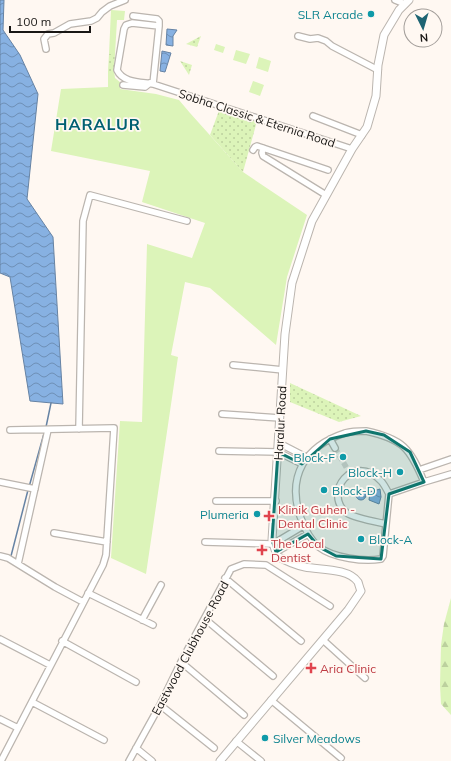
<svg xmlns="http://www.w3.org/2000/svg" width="451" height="761" viewBox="0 0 451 761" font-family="Mulish,sans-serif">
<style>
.green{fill:#dcf4b9}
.forest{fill:url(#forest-firs)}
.park{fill:url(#park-dots)}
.water{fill:url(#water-waves);stroke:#6683a4}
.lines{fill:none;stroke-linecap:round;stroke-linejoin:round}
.stream{stroke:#6683a4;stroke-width:1.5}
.minor-tunnel{stroke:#dcd6d1;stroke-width:5.5;stroke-dasharray:5.5 3;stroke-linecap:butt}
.minor-casing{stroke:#bbb5af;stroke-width:8}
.tertiary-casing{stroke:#bbb5af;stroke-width:9}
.minor{stroke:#fff;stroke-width:5.5}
.tertiary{stroke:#fff;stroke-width:7}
.marked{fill:#0f766e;fill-opacity:0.2;stroke:#0f766e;stroke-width:3;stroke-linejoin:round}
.culture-dot{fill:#0f9aa8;stroke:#fff8f2;stroke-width:1.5}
.health-dot{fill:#e0444e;stroke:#fff8f2;stroke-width:1.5}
.labels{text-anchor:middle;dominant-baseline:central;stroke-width:3.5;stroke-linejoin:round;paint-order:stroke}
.culture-label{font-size:12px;fill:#0d838f;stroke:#fff8f2;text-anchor:end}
.street-label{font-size:12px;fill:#191715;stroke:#fff8f2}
.health-label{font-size:12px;fill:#be3a42;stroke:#fff8f2;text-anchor:start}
.district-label{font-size:16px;font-weight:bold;letter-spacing:1px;fill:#006071;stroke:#fff8f2}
</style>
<defs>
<pattern id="forest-firs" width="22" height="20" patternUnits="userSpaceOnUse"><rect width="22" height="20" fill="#dcf4b9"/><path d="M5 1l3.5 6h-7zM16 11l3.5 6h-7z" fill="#bcd09e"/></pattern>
<pattern id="park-dots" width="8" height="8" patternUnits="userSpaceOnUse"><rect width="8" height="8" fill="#dcf4b9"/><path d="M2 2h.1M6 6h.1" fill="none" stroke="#bcd09e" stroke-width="1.8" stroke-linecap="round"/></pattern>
<pattern id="water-waves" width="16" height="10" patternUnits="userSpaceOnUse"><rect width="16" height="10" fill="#87b1e2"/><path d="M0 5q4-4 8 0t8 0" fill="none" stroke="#6e8fb6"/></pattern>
</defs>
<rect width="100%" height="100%" fill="#fff8f2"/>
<path class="green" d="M111,10L125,11L124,20H117L115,54H109Z
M216,44L225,47L223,53L214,50Z
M236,50L250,54L246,64L233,60Z
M259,57L271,61L268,72L256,68Z
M108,71H114L115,78L121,83L120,89L156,94L179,100L190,113L243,172L307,215L287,277L276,345L210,288L185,282L171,355L178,357L146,574L111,558L120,421L142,422L147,244L192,258L205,223L142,202L150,171L51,151L61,89L108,87Z
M253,81L264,85L260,96L249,92Z"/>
<path class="forest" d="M451,598V715L441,704L440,685L441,645L444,624Z"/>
<path class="park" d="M201,36L197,47L186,44Z
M109,54H115L114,71H108Z
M180,61L192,65L189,75Z
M220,108L257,121L243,172L210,135Z
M290,383L361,416L339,422L290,402Z"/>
<path class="water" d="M0,0H4L3,30L20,55L38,94L27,199L53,237L63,404L30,401L10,277L0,273Z
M167,29L177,30L173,36V46L166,45Z
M162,51L171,53L165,72L160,71Z
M380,489L381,497L379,504L369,500L370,492Z
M356 495a5 5 0 1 1 10 0a5 5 0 1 1-10 0Z"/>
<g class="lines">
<path class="stream" d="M46,427L51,403
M29,487L45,430
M11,556L28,490"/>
<path class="minor-tunnel" d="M335,448L349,472"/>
<defs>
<path id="minor" d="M395,0L405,4
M133,16L157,19L159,21V26
M132,23L159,26L153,84C141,82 123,83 117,70L124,29L126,25Z
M298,36L310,39L318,38L326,41L332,46L378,70
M46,49L44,39L48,34L54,33L70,24L91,21L97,18L102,12L110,6L125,0
M153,84L352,149
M123,85L145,87L150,83
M313,116L362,135
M263,148L262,153L263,156L326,195
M253,150L255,147L257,146L328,170
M233,365L283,370
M222,414L280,418
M79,429L83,221L90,195L187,221
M366,431C403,439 410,448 424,482L389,494L383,556L381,559C364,562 333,558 319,547C309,539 304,527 300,516C287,476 305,446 345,433C352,431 359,431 366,431Z
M330,439L335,448
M279,443L306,457
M219,451L278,452L302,464
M419,470L451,459
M0,482L35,489
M424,482L451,474
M216,501H276
M386,524C377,522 354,518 347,513C322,494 353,451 381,481C384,484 387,490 389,494
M54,533L107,542
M205,542L273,544L303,526
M276,552L308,534
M0,556L8,558L55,587L83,602
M18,564L48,430
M225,578L301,641
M88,593L153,625
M205,619L273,676
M142,620L161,585
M0,639L50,665
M323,640L365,678
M62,641L136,682
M181,662L244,715
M271,700L341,758
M32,702L104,740
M160,705L214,748
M0,719L18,728
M236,741L261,761
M136,748L152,761
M1,761L103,565L106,555L114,428L10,430
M129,761L160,705L181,662L231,569L244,564L266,565L330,606"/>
<path id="tertiary" d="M220,761L348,610L361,591C360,589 359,585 358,582C348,568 320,570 305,567C294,565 286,561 277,556L272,540L285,334L292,283L312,221L352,149L367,127L376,96L378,65L384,35L399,10L409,0"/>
</defs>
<use href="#minor" class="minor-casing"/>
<use href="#tertiary" class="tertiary-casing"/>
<use href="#minor" class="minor"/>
<use href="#tertiary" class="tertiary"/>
</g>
<path class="marked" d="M366,431L384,435L410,452L424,482L389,494L381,559L336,556L319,547L308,534L276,552L272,540L278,452L302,464L330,439Z"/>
<g class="culture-dot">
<circle cx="371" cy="14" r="4"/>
<circle cx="343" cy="457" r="4"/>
<circle cx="400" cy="472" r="4"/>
<circle cx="324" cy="490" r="4"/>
<circle cx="257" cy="514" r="4"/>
<circle cx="361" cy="539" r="4"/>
<circle cx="265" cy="738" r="4"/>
</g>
<g class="health-dot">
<path d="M267 510h4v4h4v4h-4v4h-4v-4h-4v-4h4z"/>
<path d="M260 544h4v4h4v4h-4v4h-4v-4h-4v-4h4z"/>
<path d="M309 662h4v4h4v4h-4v4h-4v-4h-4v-4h4z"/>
</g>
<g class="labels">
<g class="culture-label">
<text x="363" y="14">SLR Arcade</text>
<text x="335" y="457">Block-F</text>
<text x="392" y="472">Block-H</text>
<text x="332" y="490" text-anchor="start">Block-D</text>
<text x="249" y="514">Plumeria</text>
<text x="369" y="539" text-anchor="start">Block-A</text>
<text x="273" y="738" text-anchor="start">Silver Meadows</text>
</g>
<g class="street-label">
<text transform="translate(257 118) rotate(18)">Sobha Classic &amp; Eternia Road</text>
<text transform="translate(280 423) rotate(-87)">Haralur Road</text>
<text transform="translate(190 648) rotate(-62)">Eastwood Clubhouse Road</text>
</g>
<g class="health-label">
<text x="278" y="509">Klinik Guhen -<tspan x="278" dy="14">Dental Clinic</tspan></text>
<text x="271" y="543">The Local<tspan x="271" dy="14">Dentist</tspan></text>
<text x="320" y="668">Aria Clinic</text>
</g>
<g class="district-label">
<text x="98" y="124">HARALUR</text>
</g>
</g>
<g transform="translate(423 28) rotate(175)"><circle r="19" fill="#fff8f2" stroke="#a39e9a"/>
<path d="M0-3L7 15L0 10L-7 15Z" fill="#1d6473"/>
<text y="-6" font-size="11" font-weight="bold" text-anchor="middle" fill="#191715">N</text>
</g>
<path d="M10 26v6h80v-6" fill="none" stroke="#191715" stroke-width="2"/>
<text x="16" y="26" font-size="12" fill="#191715" stroke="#fff8f2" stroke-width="3" paint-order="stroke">100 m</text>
</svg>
